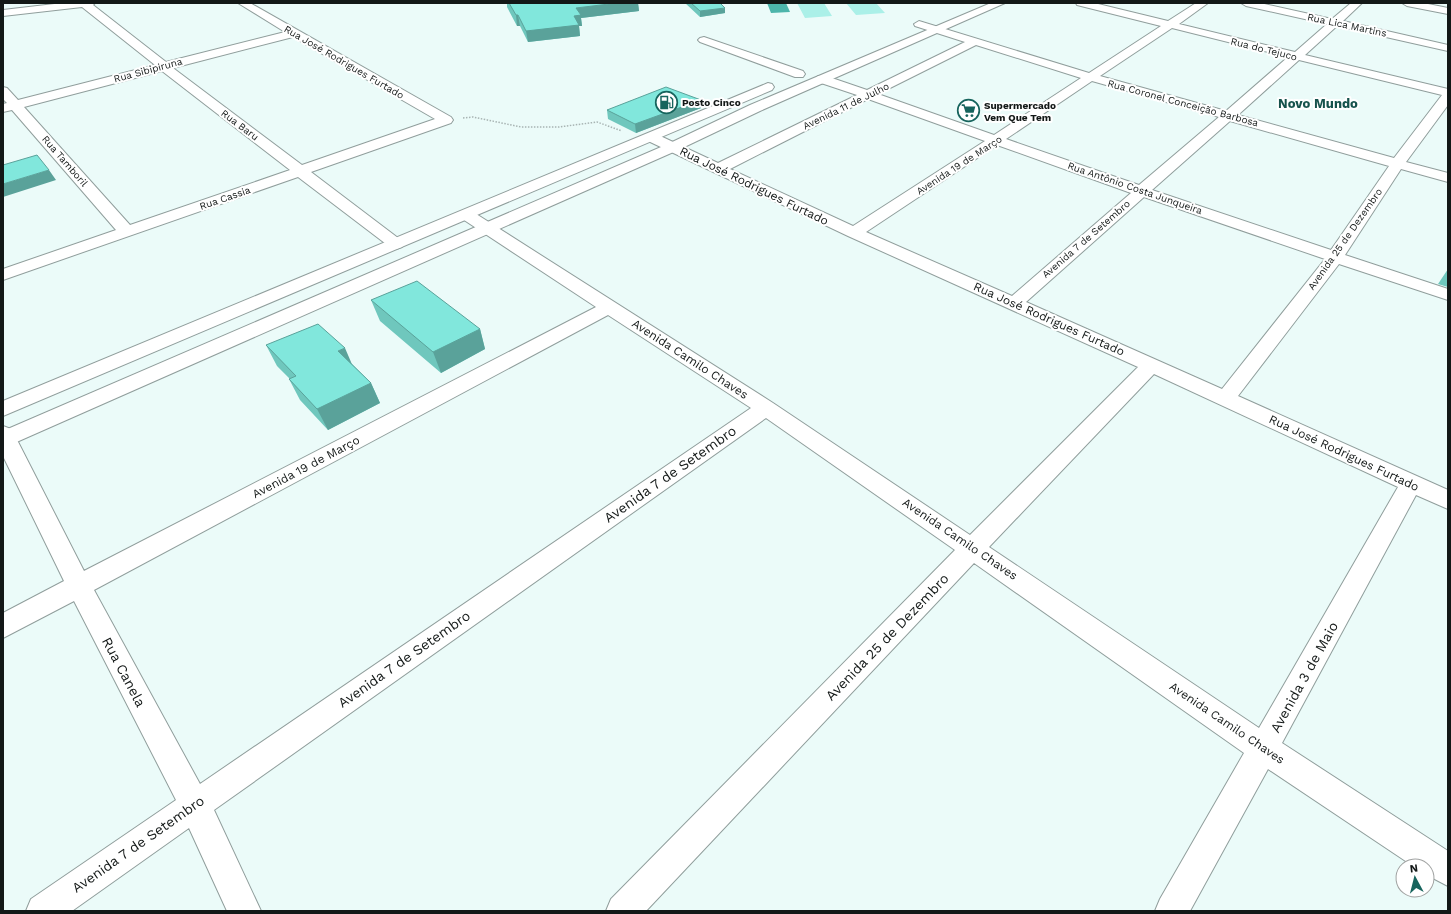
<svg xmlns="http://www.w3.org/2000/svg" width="1451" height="914" viewBox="0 0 1451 914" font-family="'Work Sans',sans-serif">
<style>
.green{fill:#abf0e8}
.water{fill:#4db5ab}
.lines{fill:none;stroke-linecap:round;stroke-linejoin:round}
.minor-casing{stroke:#909e9c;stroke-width:2}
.major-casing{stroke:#909e9c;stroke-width:2}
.path{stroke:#a8b4b3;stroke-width:1.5;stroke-dasharray:1.5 1.5;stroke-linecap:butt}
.minor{fill:#fff;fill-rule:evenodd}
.major{fill:#fff;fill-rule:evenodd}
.wall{fill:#6fc7bd}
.shaded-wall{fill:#5aa29a}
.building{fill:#81e7dc;stroke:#5aa29a}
.labels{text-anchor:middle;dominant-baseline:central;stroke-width:4;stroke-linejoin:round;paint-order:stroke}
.far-street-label{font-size:10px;fill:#131817;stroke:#fff}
.far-poi-label{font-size:10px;font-weight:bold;fill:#131817;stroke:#fff;text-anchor:start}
.street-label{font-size:12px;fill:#131817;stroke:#fff}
.far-district-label{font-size:13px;font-weight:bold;fill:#16524c;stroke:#fff}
.near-street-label{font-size:14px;fill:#131817;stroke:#fff}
</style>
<rect width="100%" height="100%" fill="#ebfbf9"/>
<path class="green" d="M797,3H824L832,16L805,18Z
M846,3H876L885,13L856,15Z"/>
<path class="water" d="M767,3H786L790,12L771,13Z"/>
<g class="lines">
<defs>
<path id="minor" d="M63,3H95L93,5L166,62L285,32L238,3H250L451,117L453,120L451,123L311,172L402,241L404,244L402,247L396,249L390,247L298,177L3,280V269L116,230L12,110L3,112V104L7,103L3,99V87L7,88L18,100L155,65L82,7L3,16V10ZM293,37L435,119L302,165L173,68ZM162,71L290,170L130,225L24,107Z
M1076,3H1094L1168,21L1196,3H1208L1179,24L1295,52L1327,24L1246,6L1241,3H1260L1332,19L1351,3H1362L1343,21L1448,45V51L1337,26L1305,55L1448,89V105L1406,162L1448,173V182L1401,169L1345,255L1448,289V300L1339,264L1238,396L1448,490V509L1416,495L1282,743L1448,851V886L1427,875V866H1413L1268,769L1190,911H1155L1160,899L1244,753L974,563L646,911H606L611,899L955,550L766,418L214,810L261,911H227L189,828L72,911H26L31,899L176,800L74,601L3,638V613L64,581L3,456V426L11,429L14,434L84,571L596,307L461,218L459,215L461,212H473L773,403L970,535L1138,367L848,236L646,140L644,137L646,134H656L718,163L857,95L818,82L816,79L818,76H826L867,90L965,42L915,26L914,24L919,21L1089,73L1161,26L1077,5ZM1172,28L1288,57L1226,111L1100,76ZM976,45L1081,78L994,135L878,94ZM1299,60L1442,95L1394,158L1238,115ZM1092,81L1219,117L1139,185L1006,139ZM868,99L985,141L853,226L730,169ZM1230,121L1389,166L1331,250L1152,190ZM997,145L1131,193L1012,296L866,232ZM1144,197L1325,259L1222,389L1026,302ZM608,315L751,408L200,784L94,590ZM1154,374L1398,487L1259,728L989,547Z
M1402,3H1423L1448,8V14L1407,6Z
M704,37L803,71L805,74L803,77H795L700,42L698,40L700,38Z"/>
<path id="major" d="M991,3H1005L760,111L678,150L3,448V431L668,144L750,105Z
M768,83L772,84L774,87L772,90L3,416V401Z"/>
</defs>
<use href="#minor" class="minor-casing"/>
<use href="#major" class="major-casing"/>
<path class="path" d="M463,118L473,117L521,127H559L597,122L622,131"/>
<use href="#minor" class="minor"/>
<use href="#major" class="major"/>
</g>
<path class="wall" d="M507,3H638L639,11L581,18L582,26H579L580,36L528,42L520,26H517L507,7Z
M685,3H720L725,13L700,17Z
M701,100V108L636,133L608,119L607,110Z
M1448,269V287L1438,284Z
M371,300L480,329L485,349L441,373L380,321Z
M266,345L352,364L371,383L380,403L328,430L300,400L289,379H290L277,366Z"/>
<path class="shaded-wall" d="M617,3H638L639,11L581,18L582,26H579L580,36L528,42L526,31L576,8Z
M725,8V13L700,17V11Z
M516,15H518L520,26H517Z
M701,100V108L636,133L635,124Z
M49,170L56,180L3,197V184Z
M480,329L485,349L441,373L433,352Z
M345,348L354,369L338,351Z
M371,383L380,403L328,430L317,409Z"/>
<path class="building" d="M509,3H617L576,8L581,15L574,16L579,25L526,31L518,15H516Z
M691,3H720L725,8L700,11Z
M666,87L701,100L635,124L607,110Z
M37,155L49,170L3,184V165Z
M417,281L480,329L433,352L371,300Z
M318,324L345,348L338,351L371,383L317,409L289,379L296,376L266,345Z"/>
<defs>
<symbol id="fuel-ring" viewBox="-11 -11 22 22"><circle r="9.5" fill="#fff" stroke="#17645d" stroke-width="1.5"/><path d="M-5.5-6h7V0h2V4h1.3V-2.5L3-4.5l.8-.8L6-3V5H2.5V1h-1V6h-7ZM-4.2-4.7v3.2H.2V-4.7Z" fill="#17645d"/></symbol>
<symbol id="supermarket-ring" viewBox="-11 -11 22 22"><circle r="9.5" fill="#fff" stroke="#17645d" stroke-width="1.5"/><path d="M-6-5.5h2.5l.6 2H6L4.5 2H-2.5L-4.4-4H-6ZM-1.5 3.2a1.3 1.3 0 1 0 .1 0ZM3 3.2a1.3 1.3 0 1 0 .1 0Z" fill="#17645d"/></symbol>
</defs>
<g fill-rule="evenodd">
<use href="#fuel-ring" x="654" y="90" width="25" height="25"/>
<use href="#supermarket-ring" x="956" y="98" width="25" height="25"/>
</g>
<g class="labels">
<g class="far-street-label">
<text transform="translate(1347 25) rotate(12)">Rua Lica Martins</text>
<text transform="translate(1264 49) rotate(14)">Rua do Tejuco</text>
<text transform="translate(344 62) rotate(30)">Rua José Rodrigues Furtado</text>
<text transform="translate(148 70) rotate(-15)">Rua Sibipiruna</text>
<text transform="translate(1183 103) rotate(15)">Rua Coronel Conceição Barbosa</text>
<text transform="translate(846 106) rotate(-26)">Avenida 11 de Julho</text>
<text transform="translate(240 125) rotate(37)">Rua Baru</text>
<text transform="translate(65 161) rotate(49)">Rua Tamboril</text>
<text transform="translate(959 165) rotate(-33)">Avenida 19 de Março</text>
<text transform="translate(1135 188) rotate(19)">Rua Antônio Costa Junqueira</text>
<text transform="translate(225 198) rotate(-19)">Rua Cassia</text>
<text transform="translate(1086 239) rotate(-41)">Avenida 7 de Setembro</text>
<text transform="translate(1345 239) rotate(-55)">Avenida 25 de Dezembro</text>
</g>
<g class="far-poi-label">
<text x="682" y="102">Posto Cinco</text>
<text x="984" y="105">Supermercado<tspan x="984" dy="12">Vem Que Tem</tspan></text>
</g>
<g class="street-label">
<text transform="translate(754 186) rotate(26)">Rua José Rodrigues Furtado</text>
<text transform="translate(1049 319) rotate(24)">Rua José Rodrigues Furtado</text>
<text transform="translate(690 359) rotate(33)">Avenida Camilo Chaves</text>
<text transform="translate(1344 453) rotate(25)">Rua José Rodrigues Furtado</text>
<text transform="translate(306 467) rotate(-28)">Avenida 19 de Março</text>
<text transform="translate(960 539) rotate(34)">Avenida Camilo Chaves</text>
<text transform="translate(1227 723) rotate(34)">Avenida Camilo Chaves</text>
</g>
<g class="far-district-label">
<text x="1318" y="103">Novo Mundo</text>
</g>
<g class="near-street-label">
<text transform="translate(670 474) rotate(-35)">Avenida 7 de Setembro</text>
<text transform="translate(887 637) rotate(-46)">Avenida 25 de Dezembro</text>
<text transform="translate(404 659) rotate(-35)">Avenida 7 de Setembro</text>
<text transform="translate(124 672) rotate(62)">Rua Canela</text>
<text transform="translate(1304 677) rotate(-61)">Avenida 3 de Maio</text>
<text transform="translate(138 844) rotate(-35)">Avenida 7 de Setembro</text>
</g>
</g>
<rect width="1451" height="914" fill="none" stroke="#131817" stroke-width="8"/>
<g transform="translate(1415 878) rotate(353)"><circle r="19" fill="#ffffff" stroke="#a1a3a2"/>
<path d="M0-3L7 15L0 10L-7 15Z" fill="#17645d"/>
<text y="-6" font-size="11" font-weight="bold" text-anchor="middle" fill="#131817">N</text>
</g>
</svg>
